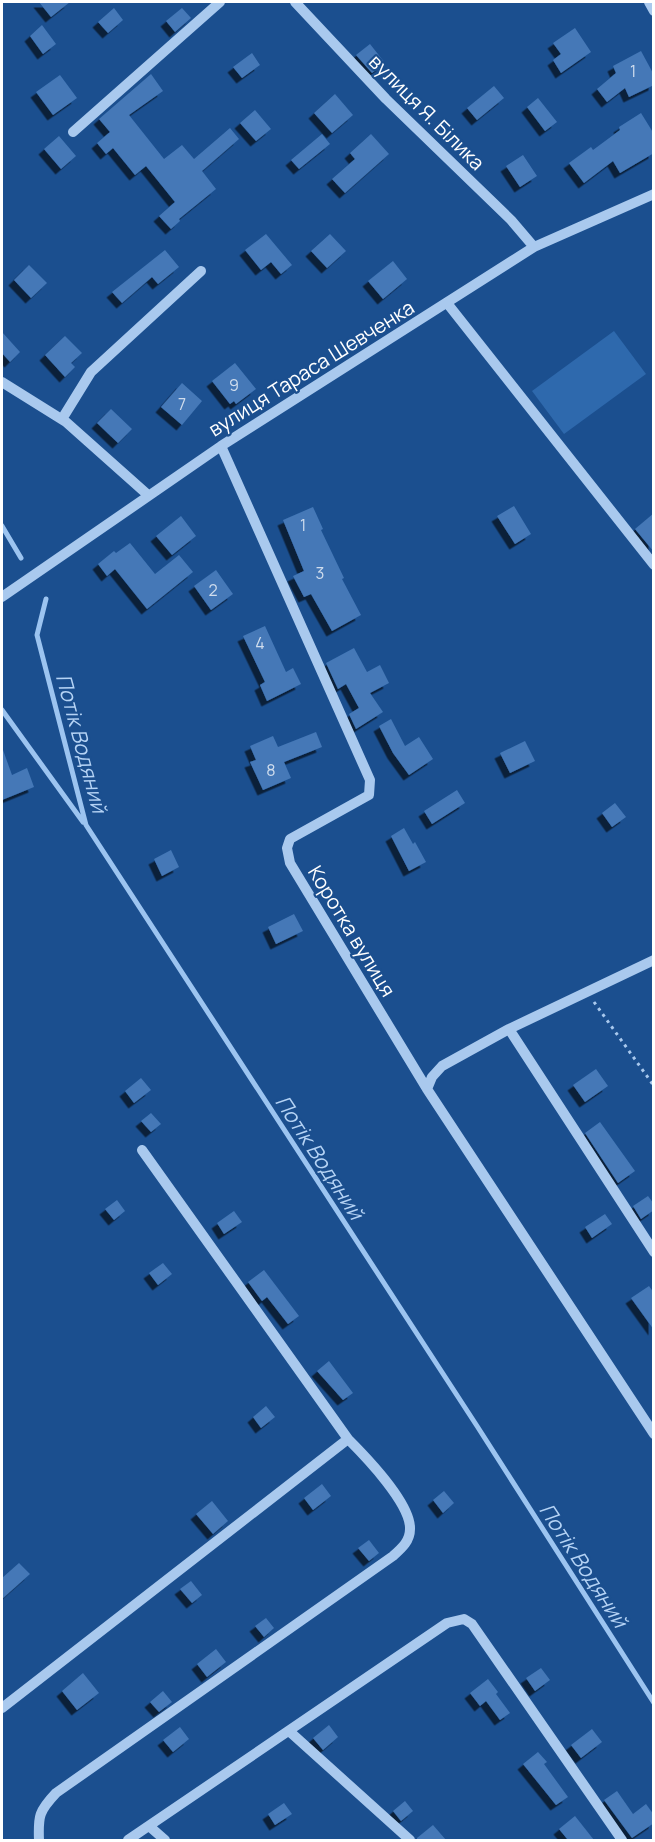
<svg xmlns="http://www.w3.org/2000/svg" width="655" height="1842" viewBox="0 0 655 1842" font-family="Manrope,sans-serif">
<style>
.green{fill:#2e69ad}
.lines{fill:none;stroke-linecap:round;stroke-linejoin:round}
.stream{stroke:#9cc4f0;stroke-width:5}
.building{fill:#4478b7;filter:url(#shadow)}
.path{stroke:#a9c9ee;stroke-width:3;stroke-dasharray:3 4.5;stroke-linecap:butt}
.minor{stroke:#a9c9ee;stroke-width:10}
.labels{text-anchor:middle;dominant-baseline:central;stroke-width:4.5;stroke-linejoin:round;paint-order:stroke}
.number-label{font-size:16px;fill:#d0dded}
.street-label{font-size:20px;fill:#fff;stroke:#1b4f8f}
.water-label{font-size:21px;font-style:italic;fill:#b5d3f5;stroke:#1b4f8f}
</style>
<defs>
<filter id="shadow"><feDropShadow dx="-5.5" dy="5.5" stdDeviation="0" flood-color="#0009"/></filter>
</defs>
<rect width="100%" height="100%" fill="#1b4f8f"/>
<path class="green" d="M614,331L646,374L564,434L532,391Z"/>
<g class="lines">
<path class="stream" d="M2,526L21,558
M46,599L37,635L86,825L477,1426L654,1703
M2,710L83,822"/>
</g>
<path class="building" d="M39,2H70L51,17Z
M114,8L123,20L108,33L98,22Z
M182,8L191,18L175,32L166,21Z
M42,25L56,44L43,54L30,36Z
M575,28L591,52L561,73L553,60L561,54L553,43Z
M370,44L385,63L372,73L356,55Z
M641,51L654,75V85L629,97L625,88L607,102L597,89L616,73L613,66Z
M252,53L260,65L242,78L233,67Z
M151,74L163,91L129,115L164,159L182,145L194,159L230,128L239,139L202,171L216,189L179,219L180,221L171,229L159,216L175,202L146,166L135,175L113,148L106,154L97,143L110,132L99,119Z
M60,75L77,98L53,115L36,92Z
M494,86L504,98L477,120L467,108Z
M335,94L353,115L332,133L314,113Z
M538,98L557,122L545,131L527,107Z
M255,110L271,129L256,141L240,123Z
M641,113L654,134V153L620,173L613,161L584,183L569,163L591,147L593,150L620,130L619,127Z
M322,134L330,144L299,169L291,160Z
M371,134L389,154L345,193L332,179L355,159L350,153Z
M59,136L76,156L61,169L44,149Z
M523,155L537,176L520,187L506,166Z
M266,234L292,265L281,274L271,262L261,270L245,250Z
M330,234L346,251L327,268L311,251Z
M165,250L179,267L158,284L152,277L122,303L112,292Z
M393,261L407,279L383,299L368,281Z
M29,265L47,283L31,298L14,280Z
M2,332L20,352L10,362L2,353Z
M65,336L82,353L71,363L75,367L65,377L45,355Z
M235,363L256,389L236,404L234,401L230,404L212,381Z
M182,383L202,401L182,425L161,407Z
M111,409L132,429L118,443L97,423Z
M514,506L531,534L515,544L497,516Z
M313,507L323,529L321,530L344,578L342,579L361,615L332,631L311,594L304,597L293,576L304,571L283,520Z
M654,513V552L635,529Z
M181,516L196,536L172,555L156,536Z
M130,543L155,574L179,555L193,572L147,609L115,569L107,576L98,564L114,551L116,553Z
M216,570L233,594L211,610L194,586Z
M265,626L286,672L293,668L301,684L267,701L260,685L265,682L243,636Z
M354,648L367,672L380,665L389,683L370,693L383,712L356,729L349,714L359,708L346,684L338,689L326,663Z
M391,719L405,746L419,737L433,759L409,775L393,753L379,726Z
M316,732L322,747L284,762L291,778L263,790L250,762L256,760L250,746L273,736L278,747Z
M525,741L535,761L510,773L500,753Z
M2,750H3L12,775L27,768L34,787L2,800Z
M457,790L465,803L432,824L424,811Z
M615,803L626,817L612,827L602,813Z
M404,828L413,844L415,842L426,862L409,871L391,836Z
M171,850L179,867L162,876L154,859Z
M294,914L303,931L276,944L268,927Z
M596,1069L608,1086L585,1102L573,1085Z
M141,1078L151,1090L134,1103L125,1091Z
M151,1113L161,1124L151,1132L141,1121Z
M600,1122L635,1171L618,1183L585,1133Z
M648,1196L654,1204V1210L641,1219L633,1206Z
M117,1200L125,1211L114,1220L105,1209Z
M234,1211L242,1222L224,1234L217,1223Z
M605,1214L612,1224L592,1238L585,1227Z
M163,1263L172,1274L158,1285L149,1273Z
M264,1270L299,1316L288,1324L267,1297L262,1301L248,1282Z
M649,1286L654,1293V1330L631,1298Z
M329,1361L353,1393L343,1400L317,1371Z
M266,1406L275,1417L261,1428L253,1417Z
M322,1484L331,1496L313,1510L304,1498Z
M444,1491L454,1503L443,1513L433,1500Z
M212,1501L228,1521L213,1534L196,1514Z
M369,1540L379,1553L369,1561L358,1548Z
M19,1563L30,1574L2,1599V1578Z
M191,1581L202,1595L192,1603L180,1589Z
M266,1618L274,1628L264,1637L255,1626Z
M216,1649L226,1662L207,1677L197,1664Z
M541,1668L550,1680L535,1691L526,1678Z
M83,1673L99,1693L77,1710L62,1691Z
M488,1679L498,1692L496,1694L510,1713L500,1720L486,1701L480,1706L470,1693Z
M163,1691L172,1702L159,1712L150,1702Z
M329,1725L338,1737L323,1750L313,1738Z
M180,1727L189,1739L173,1752L163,1740Z
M592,1729L602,1742L581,1758L571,1745Z
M538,1752L547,1762L544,1764L568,1797L556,1805L523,1764Z
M617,1791L633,1814L646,1804L654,1815V1823L632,1838L604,1800Z
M405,1801L413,1811L401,1821L393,1811Z
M284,1803L292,1814L275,1825L268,1814Z
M575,1816L594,1840H568L559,1829Z
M433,1825L446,1840H417V1838Z"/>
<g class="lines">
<path class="path" d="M594,1002L654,1086"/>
<path class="minor" d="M295,2L386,99L511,220L534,247
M649,2L654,11
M73,132L220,2
M447,303L654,565
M2,382L66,422L148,495
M62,419L91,372L201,271
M221,446L370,780L369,795L290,839L287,848L290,863L427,1089L654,1434
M2,597L221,446L534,247L654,194
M509,1029L654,1252
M427,1089L432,1077L442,1066L509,1029L654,960
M2,1708L348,1439
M289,1731L410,1840
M149,1826L165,1840
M39,1840C38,1816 39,1811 56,1793L393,1556C402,1548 410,1541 410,1529C411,1504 366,1457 348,1439L142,1150
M128,1840L447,1623L464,1619L472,1624L622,1840"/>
</g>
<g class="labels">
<g class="number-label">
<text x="633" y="71">1</text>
<text x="234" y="385">9</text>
<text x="182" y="404">7</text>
<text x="303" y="525">1</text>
<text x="320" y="573">3</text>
<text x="213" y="590">2</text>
<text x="260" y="643">4</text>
<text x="271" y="770">8</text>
</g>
<g class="street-label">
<text transform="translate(427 112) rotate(45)">вулиця Я. Білика</text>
<text transform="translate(311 368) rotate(-32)">вулиця Тараса Шевченка</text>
<text transform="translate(352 931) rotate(59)">Коротка вулиця</text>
</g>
<g class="water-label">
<text transform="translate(82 743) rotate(75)">Потік Водяний</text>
<text transform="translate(320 1157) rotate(57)">Потік Водяний</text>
<text transform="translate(584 1565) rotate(57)">Потік Водяний</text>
</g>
</g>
<rect width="655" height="1842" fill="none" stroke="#ffffff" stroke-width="6"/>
</svg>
